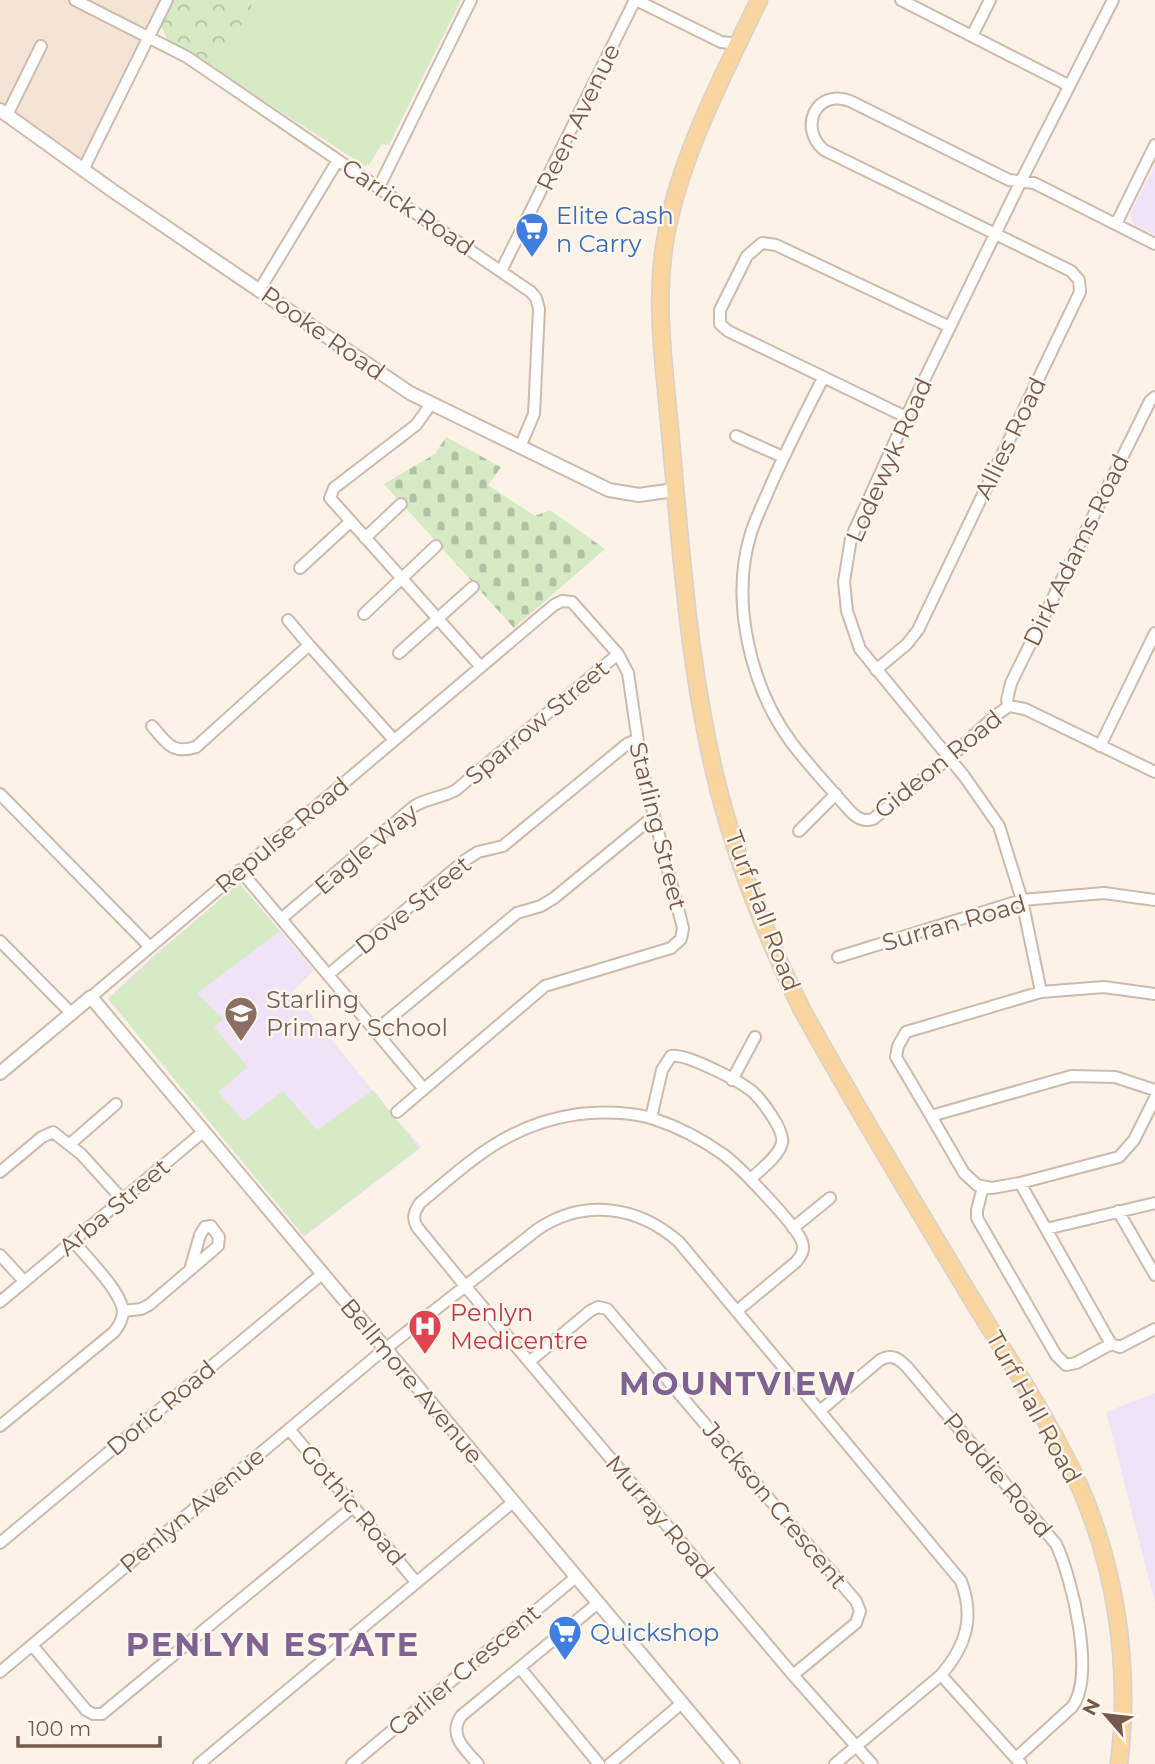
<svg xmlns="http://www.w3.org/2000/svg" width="1155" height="1764" viewBox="0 0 1155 1764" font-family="Montserrat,sans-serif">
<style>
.residential{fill:#f4e4d5}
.education{fill:#f0e3f8}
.forest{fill:url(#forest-crowns)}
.cemetery{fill:url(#cemetery-stones)}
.pitch{fill:#d5eac5}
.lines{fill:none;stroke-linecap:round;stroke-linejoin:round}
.minor-casing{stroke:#cebaad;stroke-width:14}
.tertiary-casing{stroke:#cebaad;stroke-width:16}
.primary-casing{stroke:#d8d1cd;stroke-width:19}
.minor{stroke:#fff;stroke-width:10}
.tertiary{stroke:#fff;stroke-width:12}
.primary{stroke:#f9d5a0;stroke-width:16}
.labels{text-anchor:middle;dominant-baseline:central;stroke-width:5;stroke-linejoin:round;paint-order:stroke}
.street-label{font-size:24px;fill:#75594b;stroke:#fff7ed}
.shop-label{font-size:24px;fill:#366cbe;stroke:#fff7ed;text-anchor:start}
.education-label{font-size:24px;fill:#785e54;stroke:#fff7ed;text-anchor:start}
.health-label{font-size:24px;fill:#be3a42;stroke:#fff7ed;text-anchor:start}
.district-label{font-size:32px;font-weight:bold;letter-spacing:2px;fill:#806392;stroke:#fff7ed}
</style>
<defs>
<pattern id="forest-crowns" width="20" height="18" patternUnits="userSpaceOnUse" patternTransform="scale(1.75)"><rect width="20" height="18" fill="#d5eac5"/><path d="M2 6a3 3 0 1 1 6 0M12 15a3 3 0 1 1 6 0" fill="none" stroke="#b1c1a2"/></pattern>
<pattern id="cemetery-stones" width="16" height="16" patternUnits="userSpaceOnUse" patternTransform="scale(1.75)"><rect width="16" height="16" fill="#d5eac5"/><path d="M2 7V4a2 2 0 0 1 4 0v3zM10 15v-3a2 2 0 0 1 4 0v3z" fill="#b1c1a2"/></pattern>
</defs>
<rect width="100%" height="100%" fill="#fcf3e6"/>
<path class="residential" d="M0,0H167L83,171L0,111Z"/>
<path class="education" d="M1155,165V235L1134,225L1130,214Z
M240,884L314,970L293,992L395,1118L422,1147L304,1237L108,998L156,953Z
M1155,1393V1603L1106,1412Z"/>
<path class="forest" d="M172,0H255L216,70L168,41L160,24Z"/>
<path class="cemetery" d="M446,437L501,467L488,485L535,516L550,510L605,549L514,628L384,484L435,454Z"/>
<path class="pitch" d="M255,0H461L389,145L382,144L369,165L365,166L216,70Z
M239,883L280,931L197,993L223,1019L214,1027L248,1067L218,1092L244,1121L283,1091L317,1130L373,1090L419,1148L304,1236L108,999L158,953Z"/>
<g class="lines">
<defs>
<path id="minor" d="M75,0L187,57L531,292L536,298L539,309L534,414L520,447
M636,0L721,42L738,44
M901,0L1068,85
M972,36L990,0
M7,115L41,46
M83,170L167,0
M379,187L471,0
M1116,224L1155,145
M501,271L635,0
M260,289L338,160
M823,378C804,416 784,454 767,494C762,506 755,520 751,533C730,600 750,686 791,742C809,766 830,788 850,811C857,818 863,822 873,819L949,758L995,716L1009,706L1025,709L1155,772
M431,404L416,425L334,488L330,498L481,667
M906,417L728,331L720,324V310L747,256L762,243L776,245L950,327
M736,436L783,457
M365,538L401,504
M300,568L350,522
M364,614L436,546
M288,620L309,645
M399,653L473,587
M876,670L907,644L918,630L1080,292L1079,280L1071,271L824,150C798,128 816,88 850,101L1009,180L1034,183L1155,244
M1009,706L1007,700L1011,683L1150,401L1155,397
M152,726C166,742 172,755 196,747L309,645L394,740
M1100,746L1155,633
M0,794L150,947
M799,831L836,794
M240,870L423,1088
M281,919L413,807C426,798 442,798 456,790L618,654
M0,941L71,1013
M838,957L1022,900L1104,893L1155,900
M329,974L464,861L478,852L503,846L627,744L636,740
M1041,992L1022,900L999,826L964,776L860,649L847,611L844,582L851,538L906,417L1021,181L1113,0
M91,997L554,605L562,601L572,602L618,654L628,673L642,769L683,928L681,939L671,948L545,986L397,1112
M375,1031L517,913L541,906L554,898L654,816
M732,1080L755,1037
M1155,1090L1115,1077L1071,1076L931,1116L964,1173L977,1185L992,1188L1020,1183L1119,1157L1134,1140L1155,1098
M931,1116L896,1057L898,1046L906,1032L1041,992L1104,987L1155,994
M651,1118L662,1070L671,1056C686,1053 742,1082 754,1093C763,1102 785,1131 782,1143C779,1156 760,1170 751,1179
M70,1144L116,1104
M0,1172L42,1137L53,1132L81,1154L122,1199
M1020,1183L1111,1344L1120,1347L1155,1329
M983,1187L977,1210V1218L1056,1355L1066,1365L1076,1363L1111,1344
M1118,1211L1155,1275
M793,1228L830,1198
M1046,1229L1155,1203
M0,1255L24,1281
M0,1302L203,1132
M738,1310L796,1262C801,1256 805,1250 802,1242C798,1227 739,1166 724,1155C703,1140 679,1127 654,1119C632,1112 602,1111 579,1114C508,1124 473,1159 420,1203C414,1212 412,1217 417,1227L466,1287L793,1675L872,1764
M123,1311L141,1309L149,1305L218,1246L219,1237L211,1226L205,1227L200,1235L190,1270
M529,1362L590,1311L598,1307L607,1309L856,1601L860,1611L856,1623L793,1675
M821,1410L880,1360C892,1353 899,1359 907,1367L1056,1544C1072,1578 1096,1676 1072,1707L1016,1758
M0,1426L114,1332C119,1326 123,1319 123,1311C121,1291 87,1258 74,1242
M289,1429L416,1582
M0,1543L322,1274
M32,1645L86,1710L93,1714H102L353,1507
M520,1668L599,1764
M0,1672L375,1357L538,1229C585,1198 638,1206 679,1242L961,1581C975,1618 966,1646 941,1675L835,1764
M941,1675L1021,1764
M199,1764L513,1502
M352,1764L576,1577
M478,1764C465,1749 448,1736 461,1716L598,1603
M610,1764L682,1703"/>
<path id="tertiary" d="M0,110L113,191L410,393L609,490L639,495L674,490
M0,1073L91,997L733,1764"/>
<path id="primary" d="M759,0C724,74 683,150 667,230C654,294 663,356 669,420C680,537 687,655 714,771C733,853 764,932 801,1008C854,1104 911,1198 967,1291C1003,1350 1041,1408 1072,1470C1116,1561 1131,1664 1119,1764"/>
</defs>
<use href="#minor" class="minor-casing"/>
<use href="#tertiary" class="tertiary-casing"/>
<use href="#primary" class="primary-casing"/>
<use href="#minor" class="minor"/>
<use href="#tertiary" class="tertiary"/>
<use href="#primary" class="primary"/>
</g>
<defs>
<symbol id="supermarket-pin" viewBox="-11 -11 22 30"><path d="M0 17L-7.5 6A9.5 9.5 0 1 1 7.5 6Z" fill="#3f7fe0" stroke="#fff7ed"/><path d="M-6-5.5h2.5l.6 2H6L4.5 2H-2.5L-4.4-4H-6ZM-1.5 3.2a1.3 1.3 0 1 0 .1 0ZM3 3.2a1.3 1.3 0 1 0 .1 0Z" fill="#fff"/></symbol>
<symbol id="school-pin" viewBox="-11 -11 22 30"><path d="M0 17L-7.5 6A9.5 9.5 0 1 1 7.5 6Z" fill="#8d6e63" stroke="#fff7ed"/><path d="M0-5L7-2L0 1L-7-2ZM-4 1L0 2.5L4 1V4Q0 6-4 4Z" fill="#fff"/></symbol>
<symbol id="hospital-pin" viewBox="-11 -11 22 30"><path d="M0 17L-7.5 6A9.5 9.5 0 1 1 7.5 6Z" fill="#e0444e" stroke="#fff7ed"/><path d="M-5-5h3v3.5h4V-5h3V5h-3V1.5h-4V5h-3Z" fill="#fff"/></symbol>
</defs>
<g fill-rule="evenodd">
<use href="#supermarket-pin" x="513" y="210" width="38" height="52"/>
<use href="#school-pin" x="222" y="994" width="38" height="52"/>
<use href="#hospital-pin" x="406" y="1307" width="38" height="52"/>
<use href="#supermarket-pin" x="546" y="1613" width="38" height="52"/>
</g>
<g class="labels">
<g class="street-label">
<text transform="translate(578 117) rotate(-64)">Reen Avenue</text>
<text transform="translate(408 207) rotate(34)">Carrick Road</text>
<text transform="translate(323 333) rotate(35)">Pooke Road</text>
<text transform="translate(1010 438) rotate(-64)">Allies Road</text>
<text transform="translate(889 460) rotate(-66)">Lodewyk Road</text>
<text transform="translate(1076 550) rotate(-64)">Dirk Adams Road</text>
<text transform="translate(537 722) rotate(-40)">Sparrow Street</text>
<text transform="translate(938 764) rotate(-39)">Gideon Road</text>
<text transform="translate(658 826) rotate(76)">Starling Street</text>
<text transform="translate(282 835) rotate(-40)">Repulse Road</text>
<text transform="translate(366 849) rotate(-40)">Eagle Way</text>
<text transform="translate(413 905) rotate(-39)">Dove Street</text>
<text transform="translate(763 911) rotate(69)">Turf Hall Road</text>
<text transform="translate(954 923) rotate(-16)">Surran Road</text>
<text transform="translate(114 1207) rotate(-40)">Arba Street</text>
<text transform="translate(412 1381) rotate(50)">Bellmore Avenue</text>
<text transform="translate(1034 1407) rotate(61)">Turf Hall Road</text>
<text transform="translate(161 1408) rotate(-40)">Doric Road</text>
<text transform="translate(998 1475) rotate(50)">Peddie Road</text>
<text transform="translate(353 1505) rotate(50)">Gothic Road</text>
<text transform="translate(775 1505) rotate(50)">Jackson Crescent</text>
<text transform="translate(192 1510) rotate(-40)">Penlyn Avenue</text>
<text transform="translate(660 1517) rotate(50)">Murray Road</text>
<text transform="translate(464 1670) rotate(-40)">Carlier Crescent</text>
</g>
<g class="shop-label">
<text x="556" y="215">Elite Cash<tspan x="556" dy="28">n Carry</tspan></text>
<text x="590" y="1632">Quickshop</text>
</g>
<g class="education-label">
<text x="266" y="999">Starling<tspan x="266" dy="28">Primary School</tspan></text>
</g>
<g class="health-label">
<text x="450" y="1312">Penlyn<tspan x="450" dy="28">Medicentre</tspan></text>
</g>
<g class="district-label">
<text x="738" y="1383">MOUNTVIEW</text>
<text x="273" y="1644">PENLYN ESTATE</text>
</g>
</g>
<g transform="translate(1106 1715) rotate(298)" stroke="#fff7ed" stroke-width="5" paint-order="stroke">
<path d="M0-5L12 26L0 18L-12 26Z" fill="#75594b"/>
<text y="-10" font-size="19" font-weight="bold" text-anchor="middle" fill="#75594b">N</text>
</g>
<path d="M18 1736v10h142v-10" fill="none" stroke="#75594b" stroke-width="3.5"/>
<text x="28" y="1736" font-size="21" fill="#75594b" stroke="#fff7ed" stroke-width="5" paint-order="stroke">100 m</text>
</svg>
